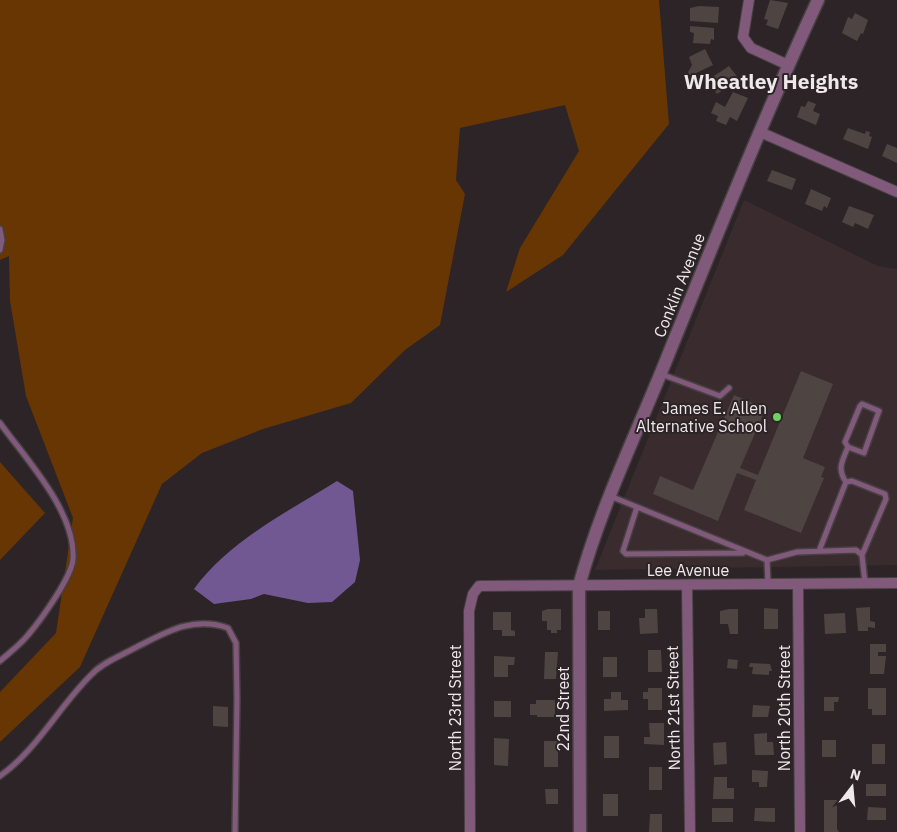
<svg xmlns="http://www.w3.org/2000/svg" width="897" height="832" viewBox="0 0 897 832" font-family="'IBM Plex Sans',sans-serif">
<style>
.built{fill:#3a2b2f}
.green{fill:#683603}
.water{fill:#725893}
.building{fill:#4e4543}
.lines{fill:none;stroke-linecap:round;stroke-linejoin:round}
.service-casing{stroke:#474042;stroke-width:8}
.minor-casing{stroke:#474042;stroke-width:12}
.tertiary-casing{stroke:#474042;stroke-width:15}
.service{stroke:#815a7b;stroke-width:5}
.minor{stroke:#815a7b;stroke-width:10}
.tertiary{stroke:#815a7b;stroke-width:12}
.poi-dot{fill:#6cd362;stroke:#2c2426;stroke-width:2}
.labels{text-anchor:middle;dominant-baseline:central;stroke-width:4;stroke-linejoin:round;paint-order:stroke}
.street-label{font-size:16px;fill:#efe9eb;stroke:#2c2426}
.poi-label{font-size:16px;fill:#efe9eb;stroke:#2c2426;text-anchor:end}
.district-label{font-size:21px;font-weight:bold;fill:#efe9eb;stroke:#2c2426}
</style>
<rect width="100%" height="100%" fill="#2c2426"/>
<path class="built" d="M744,200L878,266L897,269V565L595,570Z"/>
<path class="green" d="M0,0H659L669,124L563,255L506,292L520,248L579,151L565,105L460,128L456,180L465,194L440,325L405,350L351,403L263,429L202,453L162,484L80,667L0,742V692L56,633L73,518L26,396L10,301L9,256L0,260Z
M0,462L45,513L0,560Z"/>
<path class="water" d="M337,481L353,491L360,560L355,582L332,602L308,603L264,594L251,599L214,604L194,589C229,541 287,512 337,481Z"/>
<path class="building" d="M770,0L788,3L778,29L766,25L768,20L764,19Z
M699,6L719,7L718,23L690,21V8Z
M855,13L868,20L863,34L861,33L857,41L842,33L848,17L852,19Z
M690,26L714,28V40L711,39L710,44L693,43L694,33L690,32Z
M705,49L713,65L690,76L688,72L692,65L689,57Z
M729,66L739,79L717,94L708,80Z
M733,92L748,98L737,121L730,117L726,125L716,121L718,116L711,113L716,102L725,107Z
M808,101L816,104L813,111L820,114L816,125L797,117L801,106L805,107Z
M848,128L865,134L866,131L870,132L869,136L872,137L868,149L843,139Z
M887,144L897,148V163L882,156Z
M772,170L796,179L792,190L767,181Z
M811,189L831,198L827,208L824,206L822,211L805,204Z
M849,206L874,215L868,229L855,223L853,227L842,222Z
M801,371L833,384L803,458L825,467L821,477L824,478L801,533L744,510L756,480L737,473L718,521L653,494L660,476L693,490L734,395L766,408L740,468L758,475Z
M870,607V621L875,622V628L868,627V631H858L856,608Z
M764,608L778,609V629H764Z
M548,609H561V630H557V633H551V630H547V621H542V611Z
M645,609H657L658,633L640,634L639,618H645Z
M729,609H738V634H730L728,624H720V611Z
M598,611H610V630H598Z
M493,612H511V630L515,631V636H502V630H493Z
M845,613L846,633L825,634L824,614Z
M870,644H886V652H878V656H886L884,674H870Z
M648,650H661L662,672H648Z
M545,652H558L556,679H544Z
M494,656L515,657L514,665H508V677H494Z
M603,657H617V677H603Z
M728,659L738,660L737,669L727,668Z
M750,663L770,664L772,671H769V675L752,674L753,667H749Z
M648,688H662V710H648V699H643V692H648Z
M868,688H886V715H872V709H868Z
M611,692H621V700H628V710L604,711V699H611Z
M824,697H839L838,702H834V711H824Z
M536,700H555V717H537V715H530V704H536Z
M494,701H511V717H494Z
M753,705L770,706L768,717H752Z
M213,706L228,707V727L213,726Z
M649,723H664V745L644,744V737H650Z
M767,733V742H773L774,755H755L754,734Z
M604,736H619V758H604Z
M494,738L509,739L508,766L494,765Z
M822,740H836V757H822Z
M544,741H558V767H544Z
M726,742L727,764L714,765L713,743Z
M872,744H885V764H872Z
M649,767H662V790H649Z
M752,770L768,771L767,787H759V782H752Z
M714,777H727V788H734V799H713Z
M866,784H886V796H866Z
M545,789H558V804H546Z
M603,794H618V816H603Z
M824,800H837V829L839,832H824Z
M868,807L886,808V820H867Z
M712,808H733V822H712Z
M755,808H775V822L754,821Z
M650,814H662V832H649Z"/>
<g class="lines">
<defs>
<path id="service" d="M0,229L2,240L0,250
M661,374L720,396L729,388
M0,423C26,459 76,512 73,559C72,577 40,621 28,635C20,645 9,653 0,661
M846,482C837,469 842,461 848,447L864,453L879,411L862,404L860,406L845,442L848,447
M610,496L767,560L768,584
M637,507L623,551L626,554L743,553
M819,551L846,482L852,481L885,494L886,499L862,555
M767,560L797,552L856,550L862,555L865,583
M0,776C38,749 59,706 92,674C102,663 118,657 131,650C163,634 191,615 228,628L236,643L237,698L235,832"/>
<path id="minor" d="M749,0L743,37L751,48L788,65
M760,132L897,192
M798,584L800,832
M687,585L690,832
M470,832L469,611L473,594L479,586L897,583"/>
<path id="tertiary" d="M580,832L579,586C600,509 635,437 665,363C714,242 763,119 818,0"/>
</defs>
<use href="#service" class="service-casing"/>
<use href="#minor" class="minor-casing"/>
<use href="#tertiary" class="tertiary-casing"/>
<use href="#service" class="service"/>
<use href="#minor" class="minor"/>
<use href="#tertiary" class="tertiary"/>
</g>
<circle class="poi-dot" cx="777" cy="417" r="5"/>
<g class="labels">
<g class="street-label">
<text transform="translate(679 285) rotate(-68)">Conklin Avenue</text>
<text x="688" y="570">Lee Avenue</text>
<text transform="translate(455 708) rotate(-90)">North 23rd Street</text>
<text transform="translate(673 708) rotate(-91)">North 21st Street</text>
<text transform="translate(784 708) rotate(-90)">North 20th Street</text>
<text transform="translate(563 709) rotate(-90)">22nd Street</text>
</g>
<g class="poi-label">
<text x="767" y="408">James E. Allen<tspan x="767" dy="18">Alternative School</tspan></text>
</g>
<g class="district-label">
<text x="771" y="81">Wheatley Heights</text>
</g>
</g>
<g transform="translate(852 787) rotate(16)" stroke="#2c2426" stroke-width="4" paint-order="stroke">
<path d="M0-4L9 19L0 12L-9 19Z" fill="#efe9eb"/>
<text y="-8" font-size="14" font-weight="bold" text-anchor="middle" fill="#efe9eb">N</text>
</g>
</svg>
